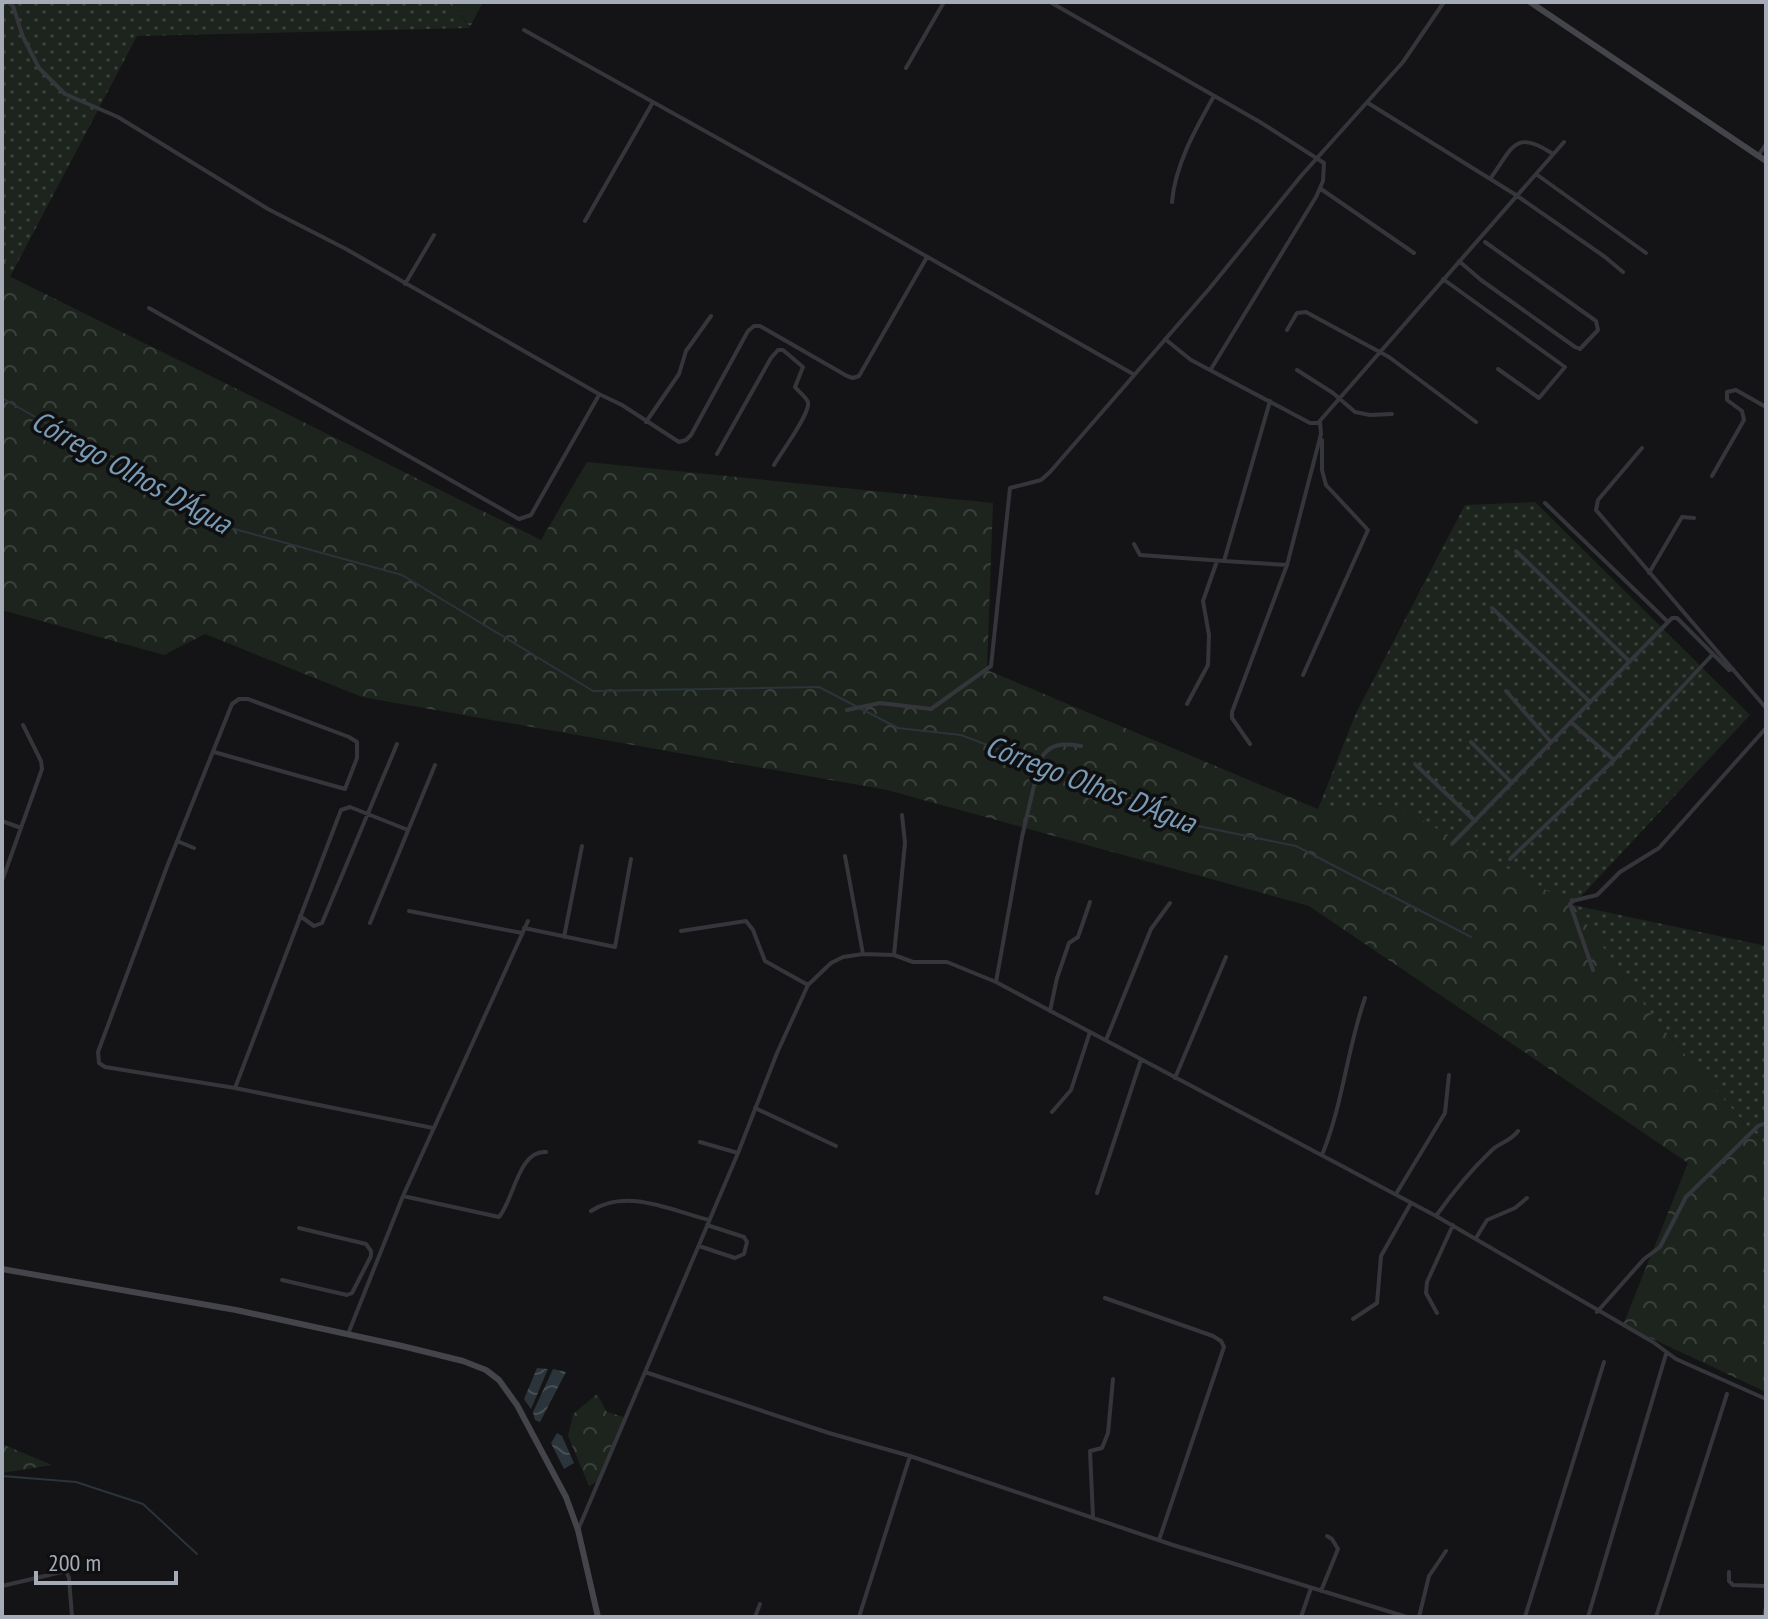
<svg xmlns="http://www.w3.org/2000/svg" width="1768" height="1619" viewBox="0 0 1768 1619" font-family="'PT Sans Narrow',sans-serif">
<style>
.grass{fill:url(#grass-dots)}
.forest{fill:url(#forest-crowns)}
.water{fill:url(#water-waves)}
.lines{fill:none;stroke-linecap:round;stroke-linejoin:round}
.stream{stroke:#2a343a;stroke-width:2}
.street{stroke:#35363b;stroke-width:4}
.secondary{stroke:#43454b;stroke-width:6}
.labels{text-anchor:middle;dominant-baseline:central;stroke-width:7;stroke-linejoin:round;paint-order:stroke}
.water-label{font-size:30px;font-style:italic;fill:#7a9bb4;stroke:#0f0f11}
</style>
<defs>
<pattern id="grass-dots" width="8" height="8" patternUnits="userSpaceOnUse" patternTransform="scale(2)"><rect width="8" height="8" fill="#1c241d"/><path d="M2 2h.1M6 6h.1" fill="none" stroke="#3a413c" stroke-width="1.8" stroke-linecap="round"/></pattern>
<pattern id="forest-crowns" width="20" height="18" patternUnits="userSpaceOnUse" patternTransform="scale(2)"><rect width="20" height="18" fill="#1c241d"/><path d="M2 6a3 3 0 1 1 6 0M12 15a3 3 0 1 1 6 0" fill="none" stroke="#3a413c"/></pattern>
<pattern id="water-waves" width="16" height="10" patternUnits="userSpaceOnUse" patternTransform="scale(2)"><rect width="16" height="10" fill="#2a343a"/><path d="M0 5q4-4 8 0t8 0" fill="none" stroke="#464f54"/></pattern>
</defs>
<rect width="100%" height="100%" fill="#141416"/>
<path class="grass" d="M2,2H451L470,28L137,36L10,277L2,250Z
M1535,502L1750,715L1573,905L1766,946V1148L1652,1016L1573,905L1318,809L1356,713L1465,505Z"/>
<path class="forest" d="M451,2H483L470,27Z
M2,250L11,277L541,540L587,462L993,503L987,670L1318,809L1393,804L1573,905L1652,1016L1766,1148V1392L1623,1325L1688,1163L1309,906L887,790L362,697L205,634L164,655L2,610Z
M597,1394L607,1412L624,1417L598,1481L589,1486L568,1436L573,1414Z
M2,1443V1444L52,1465L2,1473Z"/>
<path class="water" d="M537,1368L548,1369L531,1409L524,1399Z
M553,1369L566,1372L540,1422L535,1420L533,1412Z
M557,1433L562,1436L574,1463L564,1469L551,1443Z"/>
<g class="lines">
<path class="stream" d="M2,398L231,528L402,575L593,691L819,687L898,728L961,735L1027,760L1113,786L1193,825L1296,846L1471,937
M2,1476L76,1482L143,1504L197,1554"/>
<path class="street" d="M8,2L13,6L23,37L39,68L65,94L118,117L268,209L346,249L599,394L622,405L679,442L686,440L691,435L748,331L754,326H760L847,376L853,378L859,376L927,257
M1050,2L1260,122L1324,163L1323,181L1316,197L1211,369
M524,30L789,178L1133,374
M906,68L944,2
M1368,103L1516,195L1605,257L1623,272
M1758,156L1766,144
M1536,174L1646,253
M1490,179C1513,148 1514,128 1553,154
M1321,189L1414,253
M1172,202C1175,165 1196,128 1214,96
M585,221L653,102
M1459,261L1481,280L1575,347L1580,349L1598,330L1596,321L1485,242
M1443,279L1565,367L1539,398L1498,369
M405,284L434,235
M149,308L519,519L531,515L599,395
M1287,330L1297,313L1306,312L1389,357L1476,422
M1165,339L1191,360L1310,423H1318L1564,142
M1297,370L1333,393L1355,412L1370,415L1392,414
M1270,401L1224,561L1287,565
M646,422L679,374L686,351L711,316
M1642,448L1598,500L1596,510L1766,708
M717,454L771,358L778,350H783L803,367L795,387C798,391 806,397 808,402C811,413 780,454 774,465
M1712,476L1744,420L1742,411L1727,400V392L1736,390L1766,407
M1545,503L1668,622
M1134,544L1140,555L1224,561
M1516,551L1629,661
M1649,573L1682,517L1694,518
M1492,608L1590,702
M1303,675L1368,530L1326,485L1322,470V440
M1506,691L1551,742
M1187,704L1208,665L1209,635L1203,601L1217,561
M847,710L880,703L931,709L991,666L1010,488L1041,480L1050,472L1209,289L1301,176L1403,62L1444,2
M1571,722L1614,760
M1471,742L1512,783
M1250,744L1232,718V712L1287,565L1321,434L1320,422
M214,752L345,789L357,758V742L349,737L248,699H239L232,704L168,864L98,1052L99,1063L105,1067L235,1088L433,1128
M1415,764L1475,821
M2,821L21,828
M177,841L194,848
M1452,844L1672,618H1677L1729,670L1733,669
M845,856L863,954
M1510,859L1614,760L1713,654
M2,881L42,769L41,761L23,725
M409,911L522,933
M300,916L314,926L322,923L397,744
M370,923L435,765
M524,928L615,947L631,859
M681,931L746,921L753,930L765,961L808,985
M564,937L582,846
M894,955L905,843L902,815
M1593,970L1570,904L1572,901L1597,895L1620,872L1659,848L1766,728
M996,982L1022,837L1040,760C1049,743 1063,743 1081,746
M1050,1011L1057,978L1069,943L1078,937L1090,902
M1106,1040L1151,929L1170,903
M1175,1078L1226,957
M235,1088L341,810L350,807L408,830
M755,1108L836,1146
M1052,1112L1071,1090L1090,1032
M700,1142L738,1153
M1322,1155C1343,1104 1347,1049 1365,998
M1097,1193L1141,1060
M1396,1194L1445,1113L1449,1075
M403,1196L499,1217C514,1200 518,1150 546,1152
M591,1211C626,1187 673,1211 709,1220
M1436,1216C1453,1192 1471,1170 1492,1150C1501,1142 1511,1141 1518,1131
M1476,1238L1487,1220L1515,1208L1527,1198
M699,1246L735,1258L744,1254L747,1242L744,1237L707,1225
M282,1280L347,1295L352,1293L371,1256V1251L366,1244L299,1228
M1105,1298L1213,1336L1221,1341L1224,1347L1159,1540
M1597,1312L1644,1259L1660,1247L1686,1197L1758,1126L1766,1123
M1437,1313L1426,1293L1427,1282L1453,1225
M1353,1319L1377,1303L1381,1256L1411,1203
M348,1334L403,1196L528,921
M645,1372L829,1433L910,1456L1173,1545L1407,1617
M1093,1517L1090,1451L1102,1448L1108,1433L1113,1379
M578,1530L738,1153L777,1053L808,985L831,963L843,957L863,954L894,955L913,962H947L996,982L1436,1216L1653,1342L1676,1359L1766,1399
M1729,1572V1581L1733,1585L1766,1586
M2,1586L66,1571L69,1578L72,1617
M1321,1591L1338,1549L1332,1539L1327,1536
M755,1617L760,1604
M859,1617L910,1456
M1301,1617L1311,1588
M1419,1617L1429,1576L1446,1551
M1525,1617L1604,1362
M1588,1617L1666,1354
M1656,1617L1727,1394
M1764,1617L1766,1606"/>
<path class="secondary" d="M1530,2L1766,161
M2,1269L236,1310L402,1346L463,1361L486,1370L499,1380L517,1405L566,1497L578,1530L598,1617"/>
</g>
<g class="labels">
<g class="water-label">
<text transform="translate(132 471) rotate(29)">Córrego Olhos D'Água</text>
<text transform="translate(1091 783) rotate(21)">Córrego Olhos D'Água</text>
</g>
</g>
<rect width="1768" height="1619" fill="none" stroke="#a5abb7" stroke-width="8"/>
<path d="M36 1571v12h140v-12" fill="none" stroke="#a5abb7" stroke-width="4"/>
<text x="48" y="1571" font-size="24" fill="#a5abb7" stroke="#0f0f11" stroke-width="6" paint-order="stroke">200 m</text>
</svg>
